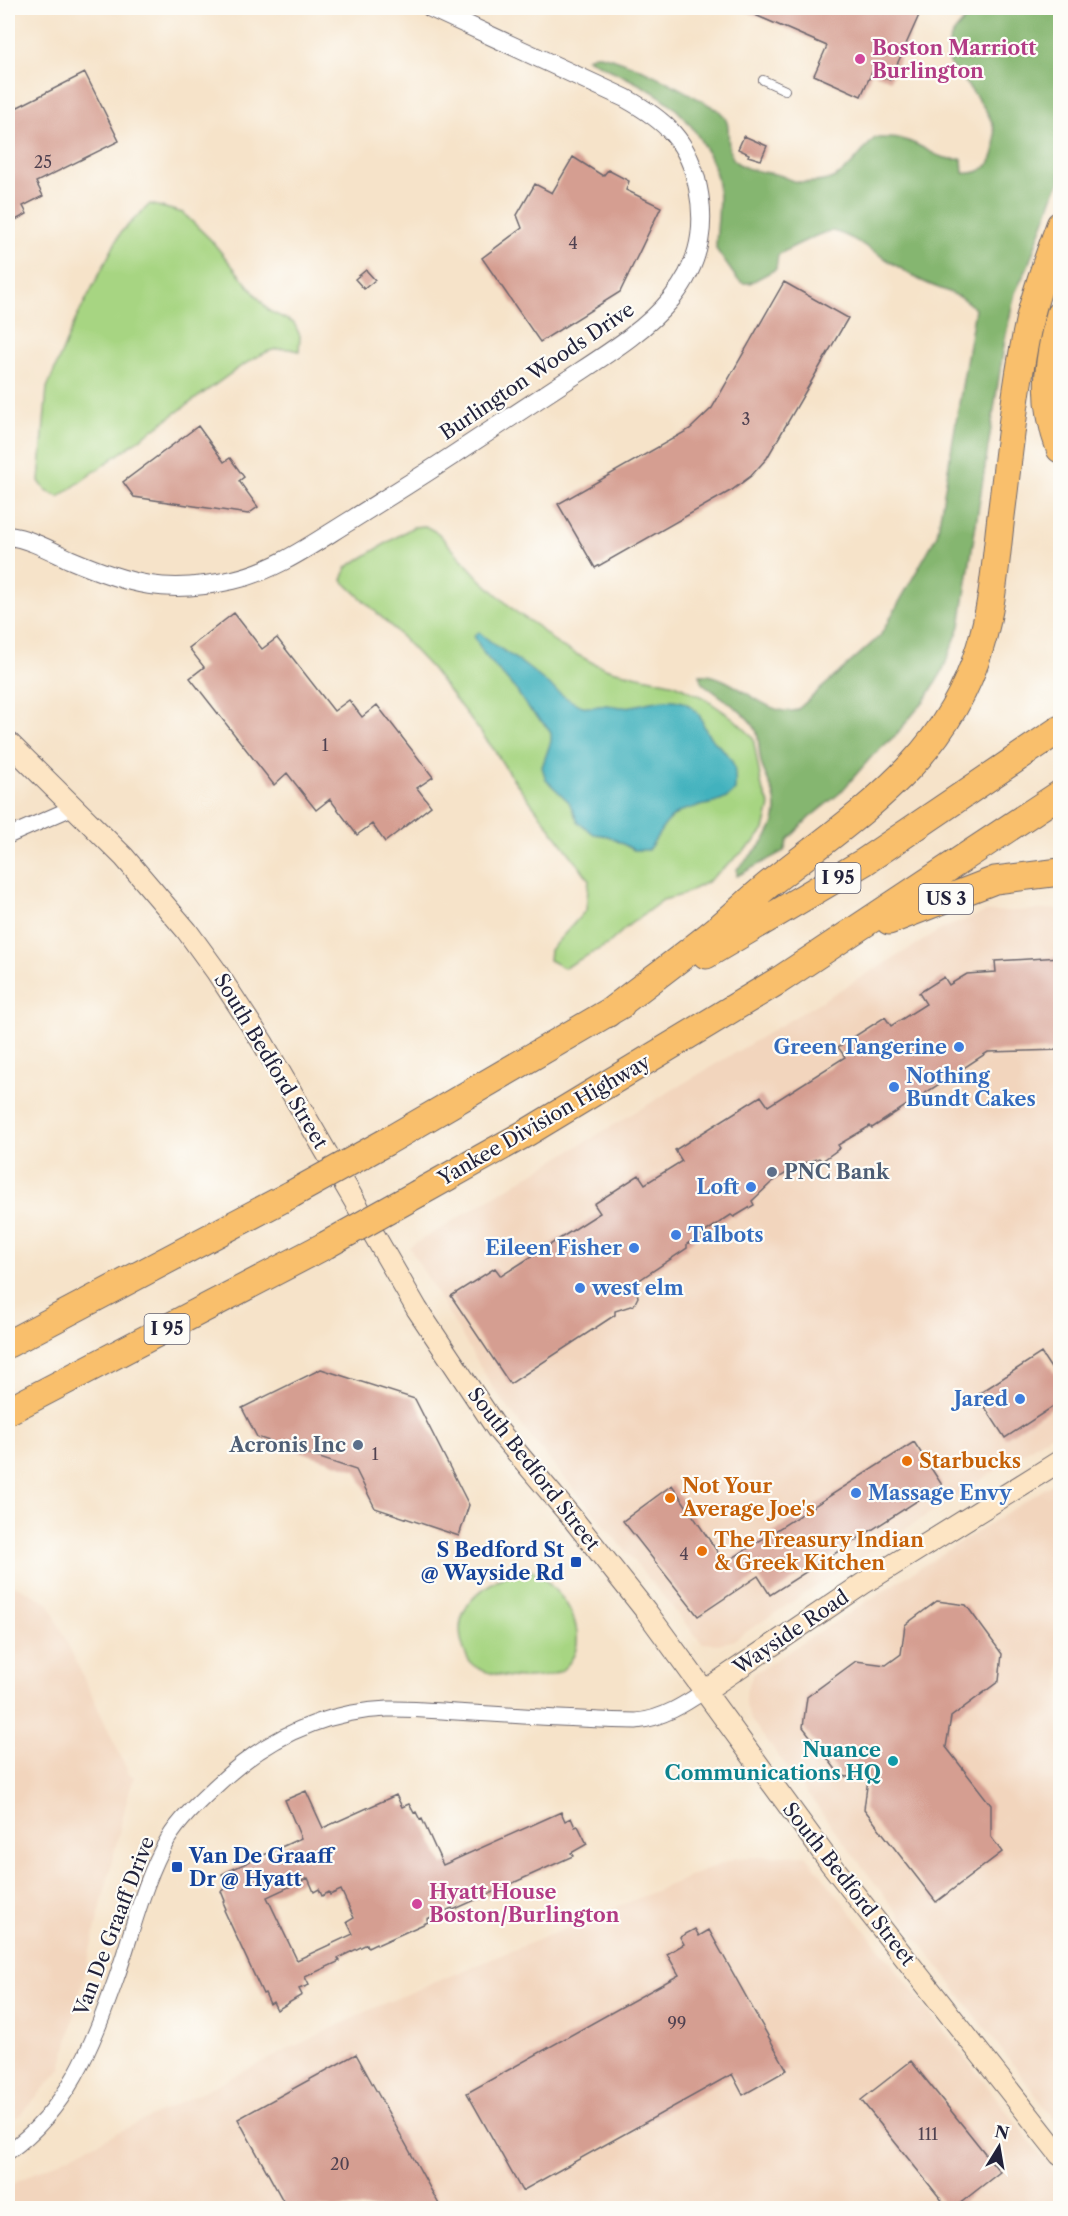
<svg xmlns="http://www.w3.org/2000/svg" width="1068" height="2216" viewBox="0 0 1068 2216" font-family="'Libre Caslon Text',serif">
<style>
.built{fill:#f2d5bd}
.green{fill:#a7d582;stroke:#647c5e;stroke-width:1.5}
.forest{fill:#85b670;stroke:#546c56;stroke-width:1.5}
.water{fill:#43b2be;stroke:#326a7c;stroke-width:1.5}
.building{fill:#d59e91;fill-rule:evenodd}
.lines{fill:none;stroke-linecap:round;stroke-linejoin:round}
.service-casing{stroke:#6c666d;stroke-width:10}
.minor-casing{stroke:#6c666d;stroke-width:17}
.tertiary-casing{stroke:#6c666d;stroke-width:20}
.secondary-casing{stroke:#6c666d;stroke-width:23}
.motorway-casing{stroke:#6c666d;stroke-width:29}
.service{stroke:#fff;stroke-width:8}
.minor{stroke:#fff;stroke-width:15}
.tertiary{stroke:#fff;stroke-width:18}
.secondary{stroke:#fde5c4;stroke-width:21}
.motorway{stroke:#f9bf6c;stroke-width:27}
.motorway-bridge-casing{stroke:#6c666d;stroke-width:29;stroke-linecap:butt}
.motorway-bridge{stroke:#f9bf6c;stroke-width:27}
.hotel-dot{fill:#d1479c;stroke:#fdfcf7;stroke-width:2}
.shop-dot{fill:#3f7fe0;stroke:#fdfcf7;stroke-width:2}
.service-dot{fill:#5c6f8a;stroke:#fdfcf7;stroke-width:2}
.food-dot{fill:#e8710a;stroke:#fdfcf7;stroke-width:2}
.transit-dot{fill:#1a4fb4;stroke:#fdfcf7;stroke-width:2}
.culture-dot{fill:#0f9aa8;stroke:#fdfcf7;stroke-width:2}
.labels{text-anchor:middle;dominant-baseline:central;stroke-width:4.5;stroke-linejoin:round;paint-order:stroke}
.number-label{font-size:16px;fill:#4f4150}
.shield{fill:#fdfcf7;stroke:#646373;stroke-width:1.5}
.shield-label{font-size:18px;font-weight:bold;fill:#22223b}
.hotel-label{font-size:20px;font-weight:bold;fill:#b23c85;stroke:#fdfcf7;text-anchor:start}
.street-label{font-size:20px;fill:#22223b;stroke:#fdfcf7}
.shop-label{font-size:20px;font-weight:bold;fill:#366cbe;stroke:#fdfcf7;text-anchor:end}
.service-label{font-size:20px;font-weight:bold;fill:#4e5e75;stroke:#fdfcf7;text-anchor:start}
.food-label{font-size:20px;font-weight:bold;fill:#c56008;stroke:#fdfcf7;text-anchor:start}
.transit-label{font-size:20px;font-weight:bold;fill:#164399;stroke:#fdfcf7;text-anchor:end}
.culture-label{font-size:20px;font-weight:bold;fill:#0d838f;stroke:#fdfcf7;text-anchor:end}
</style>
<rect width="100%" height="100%" fill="#fdfcf7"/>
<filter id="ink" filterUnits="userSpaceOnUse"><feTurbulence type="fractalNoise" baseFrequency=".0167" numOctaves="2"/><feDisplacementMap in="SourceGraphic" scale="12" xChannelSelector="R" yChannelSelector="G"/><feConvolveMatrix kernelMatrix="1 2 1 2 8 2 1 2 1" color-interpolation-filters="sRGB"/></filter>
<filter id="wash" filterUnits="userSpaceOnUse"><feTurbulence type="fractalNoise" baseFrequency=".008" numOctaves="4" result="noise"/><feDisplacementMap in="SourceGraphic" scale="24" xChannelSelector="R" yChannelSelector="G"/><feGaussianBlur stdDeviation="1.35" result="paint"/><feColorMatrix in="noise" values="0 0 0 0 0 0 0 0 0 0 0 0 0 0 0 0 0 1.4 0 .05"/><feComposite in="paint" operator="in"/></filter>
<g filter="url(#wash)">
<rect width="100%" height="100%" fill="#f6e3c9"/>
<path class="built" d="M1060,909V1429L732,1641L718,1644L702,1643L528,1434L493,1388L409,1247L944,928L986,912Z
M1060,1479V2127L751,1720L746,1706L745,1694L753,1674Z
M8,1582L48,1602L129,1774L135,1777L130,1788L61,2069L20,2115L8,2123Z
M806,1855L1060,2179V2208H8V2186L378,2006L735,1858Z"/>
<path class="green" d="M150,204L183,213L211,240L269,311L294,323L300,336L299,351C275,343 260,355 240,367L59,497L46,491L39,481L47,388L75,321L121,232Z
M425,526L438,533L479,578L516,612L537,626L557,644L595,664L611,670L675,684L702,697L733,718L753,737L762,788L770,806L764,830L753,843L707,882L682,895L663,900L629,925L607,945L564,968L549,960L550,950L586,910L589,879L508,772L495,751L431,668L393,628L342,580L347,567L413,527Z
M527,1568C540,1573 546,1580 555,1590C576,1611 589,1648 562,1670C549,1680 515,1679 499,1675C489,1673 473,1669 468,1659C450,1623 464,1599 497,1580C507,1575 515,1570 527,1568Z"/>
<path class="forest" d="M969,8H1060V182L1055,191L1028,266L1015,293L1005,339L960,626L942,672L927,697L896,735L873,755L840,793L809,818L788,840L784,851L737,876V869C756,850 781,831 775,800C773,789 766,777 762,766C758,754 760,739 756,730C748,713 716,694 701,682L700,675C732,672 768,720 797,710L880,636L937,535L975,309C960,293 940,290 922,281C900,270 853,234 832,231C825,230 786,250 778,255L776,269L750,283H743L737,279L716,249C716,227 721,206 718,184C716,169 709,154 701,141C673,92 633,83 587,58C592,56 595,54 600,55C637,63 685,91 718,110C736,124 723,141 732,157C741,172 767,171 782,176C788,179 793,182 799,182C811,183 825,182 835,177C851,169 862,150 875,138C887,138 901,137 913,143C932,151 939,161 962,159L963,173C974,174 986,171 991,160C1006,129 981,102 962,79C956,71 949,66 948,56C946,28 966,29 969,8Z"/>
<path class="water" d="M479,632C494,646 511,655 527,667C543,679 565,701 583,706C591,709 597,706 605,705C611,705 617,707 623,707C645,706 670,692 690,706C706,717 701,729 712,739C731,758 737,760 735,790C722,808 696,802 678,813C663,822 658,838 648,850H634L608,836L594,834L578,822L569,802L546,780L542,767L551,741V734L548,728L527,707L516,690L484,654L474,636Z"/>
<g id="blocks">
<path class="building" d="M739,8H908L920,13L890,80L872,72L861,96L814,75L827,46Z
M85,73L119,141L36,182L43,196L23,206L27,214L8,224V112Z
M744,136L767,146L761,160L748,156L749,154L738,149Z
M573,157L603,176L608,170L629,181L626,190L661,207L620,292L540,342L482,258L522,228L517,215L535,184L552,193Z
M366,270L375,280L364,289L355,279Z
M784,282L848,318L767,458L751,476L732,490L595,568L558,504L690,429L712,408Z
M198,426L224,462L230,458L244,477L239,481L258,507L248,514L134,497L123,482Z
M234,613L262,649L277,638L334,711L349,700L362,717L377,705L433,777L417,788L431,806L385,842L372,824L357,835L330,799L316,810L287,773L274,785L190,678L204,667L189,648Z
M1060,957V1050L988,1052L872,1128L870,1126L838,1145L840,1148L822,1161L819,1158L801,1164L772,1182L752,1201L754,1205L734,1217L731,1215L687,1244V1248L635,1283L638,1297L634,1305L615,1311V1315L510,1384L451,1296L495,1268L501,1276L600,1213L594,1204L639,1175L645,1184L682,1161L675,1150L761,1096L768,1106L845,1057L838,1047L885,1017L891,1026L926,1004L919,993L944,977L949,985L967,974L996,972L995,961Z
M1041,1353L1060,1382V1402L1005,1438L977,1395Z
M321,1369L415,1399L469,1505L459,1536L375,1508L356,1470L257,1437L242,1408Z
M914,1442L942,1485L770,1595L758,1576L698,1616L623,1521L672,1485L725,1563Z
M937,1601L966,1605L1002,1654L999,1681L951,1717L946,1747L991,1805V1837L1002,1852L936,1902L864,1809L868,1779L841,1776L803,1727L807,1697L856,1661L886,1665L901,1654L905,1625Z
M306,1791L323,1828L396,1795L402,1807L409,1804L414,1813L416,1812L420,1820L422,1819L443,1865L561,1812L565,1821L571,1818L575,1827L578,1826L587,1844L571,1853L573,1856L453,1910L452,1908L427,1919L428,1922L377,1945L376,1943L368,1947L367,1944L338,1958L340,1961L305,1977L309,1985L299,1989L302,1995L277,2010L273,2002L270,2004L265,1993L263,1994L224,1910L226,1909L223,1902L225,1901L221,1891L228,1887L222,1874L301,1838L285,1800ZM308,1878L314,1892L319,1889L322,1896L329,1892L330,1895L341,1890L354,1918L347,1922L353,1934L297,1960L267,1897Z
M695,1929L699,1936L709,1930L787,2070L743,2095L732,2074L522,2191L467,2093L679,1975L667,1954L684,1944L680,1937Z
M356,2054L441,2208H287L238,2119Z
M911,2061L1000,2172L954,2208H948L861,2100Z"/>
</g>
</g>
<g filter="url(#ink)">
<use href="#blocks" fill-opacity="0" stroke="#6c666d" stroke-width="1.5"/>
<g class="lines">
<defs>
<path id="service" d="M763,80L785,90"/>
<path id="minor" d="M8,836L74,807
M8,2152C68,2110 92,2046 116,1979C132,1934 144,1879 168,1839C180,1819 200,1801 217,1785C264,1740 321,1712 387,1709C416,1708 445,1712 473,1713C528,1716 582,1720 636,1721C662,1719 685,1704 706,1690"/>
<path id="tertiary" d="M8,536C28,538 50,550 69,559C130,585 167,595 233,580C278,570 315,542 353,519C391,495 430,471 467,446C502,423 537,400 572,377C642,331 718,286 698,188C689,141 665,120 625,98L431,8"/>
<path id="secondary" d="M8,742L124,857L187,931L216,971L263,1043L417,1309L497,1429L573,1519L646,1611L831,1864L1060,2155
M706,1690L864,1583L1060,1461"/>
<path id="motorway" d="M1060,314C1047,363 1042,400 1060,449
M889,921L995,880L1060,872
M706,955L864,862L1060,729
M607,1014C645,984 685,956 722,925C739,911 755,895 773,881C859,813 947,759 980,647C994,602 996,554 1002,508C1010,445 1016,380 1030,317C1038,286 1049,255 1060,225
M386,1142L621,1005
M419,1193L528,1132L778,981L1060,794
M8,1344L292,1194
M8,1411L326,1245"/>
</defs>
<use href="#service" class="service-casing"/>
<use href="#minor" class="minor-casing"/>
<use href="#tertiary" class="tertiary-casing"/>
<use href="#secondary" class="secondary-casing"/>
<use href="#motorway" class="motorway-casing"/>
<use href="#service" class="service"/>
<use href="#minor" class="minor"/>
<use href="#tertiary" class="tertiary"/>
<use href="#secondary" class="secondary"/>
<use href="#motorway" class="motorway"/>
<defs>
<path id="motorway-bridge" d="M292,1194L386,1142
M326,1245L419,1193"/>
</defs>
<use href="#motorway-bridge" class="motorway-bridge-casing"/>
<use href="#motorway-bridge" class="motorway-bridge"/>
</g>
</g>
<g class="hotel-dot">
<circle cx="860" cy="59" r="6"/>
<circle cx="417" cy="1904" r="6"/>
</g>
<g class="shop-dot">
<circle cx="959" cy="1047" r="6"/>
<circle cx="894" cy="1087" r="6"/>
<circle cx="751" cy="1187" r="6"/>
<circle cx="676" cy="1235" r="6"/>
<circle cx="634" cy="1248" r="6"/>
<circle cx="580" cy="1288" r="6"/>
<circle cx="1020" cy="1399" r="6"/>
<circle cx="856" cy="1493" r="6"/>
</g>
<g class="service-dot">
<circle cx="772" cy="1172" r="6"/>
<circle cx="358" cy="1445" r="6"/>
</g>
<g class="food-dot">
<circle cx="907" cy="1461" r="6"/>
<circle cx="670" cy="1498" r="6"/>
<circle cx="702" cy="1551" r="6"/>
</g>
<g class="transit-dot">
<rect x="570" y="1556" width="12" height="12" rx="3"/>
<rect x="171" y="1861" width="12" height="12" rx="3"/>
</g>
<circle class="culture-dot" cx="893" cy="1761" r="6"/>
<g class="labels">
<g class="number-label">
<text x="43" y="162">25</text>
<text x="573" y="243">4</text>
<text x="746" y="419">3</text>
<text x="325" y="745">1</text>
<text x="375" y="1454">1</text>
<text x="684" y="1554">4</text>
<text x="677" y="2023">99</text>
<text x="928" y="2134">111</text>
<text x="340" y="2164">20</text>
</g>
<g class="shield">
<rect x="815.5" y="863" width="45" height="30" rx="4.5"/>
<rect x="919" y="884" width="54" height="30" rx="4.5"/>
<rect x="144.5" y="1314" width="45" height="30" rx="4.5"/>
</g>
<g class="shield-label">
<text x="838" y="878">I 95</text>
<text x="946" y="899">US 3</text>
<text x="167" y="1329">I 95</text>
</g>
<g class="hotel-label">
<text x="872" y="48">Boston Marriott<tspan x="872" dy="23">Burlington</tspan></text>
<text x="429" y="1892">Hyatt House<tspan x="429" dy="23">Boston/Burlington</tspan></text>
</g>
<g class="street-label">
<text transform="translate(537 371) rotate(-34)">Burlington Woods Drive</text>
<text transform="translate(271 1061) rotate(59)">South Bedford Street</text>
<text transform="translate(544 1120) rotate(-30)">Yankee Division Highway</text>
<text transform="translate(534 1469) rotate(52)">South Bedford Street</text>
<text transform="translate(791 1632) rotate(-34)">Wayside Road</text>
<text transform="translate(849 1884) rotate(52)">South Bedford Street</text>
<text transform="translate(114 1926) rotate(-69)">Van De Graaff Drive</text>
</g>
<g class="shop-label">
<text x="947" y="1047">Green Tangerine</text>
<text x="906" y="1076" text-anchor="start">Nothing<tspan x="906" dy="23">Bundt Cakes</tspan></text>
<text x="739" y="1187">Loft</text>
<text x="688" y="1235" text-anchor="start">Talbots</text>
<text x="622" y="1248">Eileen Fisher</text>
<text x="592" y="1288" text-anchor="start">west elm</text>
<text x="1008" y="1399">Jared</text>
<text x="868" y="1493" text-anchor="start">Massage Envy</text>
</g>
<g class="service-label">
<text x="784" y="1172">PNC Bank</text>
<text x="346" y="1445" text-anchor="end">Acronis Inc</text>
</g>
<g class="food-label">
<text x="919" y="1461">Starbucks</text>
<text x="682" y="1486">Not Your<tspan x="682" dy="23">Average Joe's</tspan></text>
<text x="714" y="1540">The Treasury Indian<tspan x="714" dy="23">&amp; Greek Kitchen</tspan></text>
</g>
<g class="transit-label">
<text x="564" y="1550">S Bedford St<tspan x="564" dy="23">@ Wayside Rd</tspan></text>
<text x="189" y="1856" text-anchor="start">Van De Graaff<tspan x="189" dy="23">Dr @ Hyatt</tspan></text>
</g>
<g class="culture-label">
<text x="881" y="1750">Nuance<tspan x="881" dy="23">Communications HQ</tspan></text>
</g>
</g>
<rect width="1068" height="2216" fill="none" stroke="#fdfcf7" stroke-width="30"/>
<g transform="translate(999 2147) rotate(11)" stroke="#fdfcf7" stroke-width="4.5" paint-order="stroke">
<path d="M0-4.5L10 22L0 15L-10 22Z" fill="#22223b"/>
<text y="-9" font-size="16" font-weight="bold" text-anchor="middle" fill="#22223b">N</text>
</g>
</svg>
